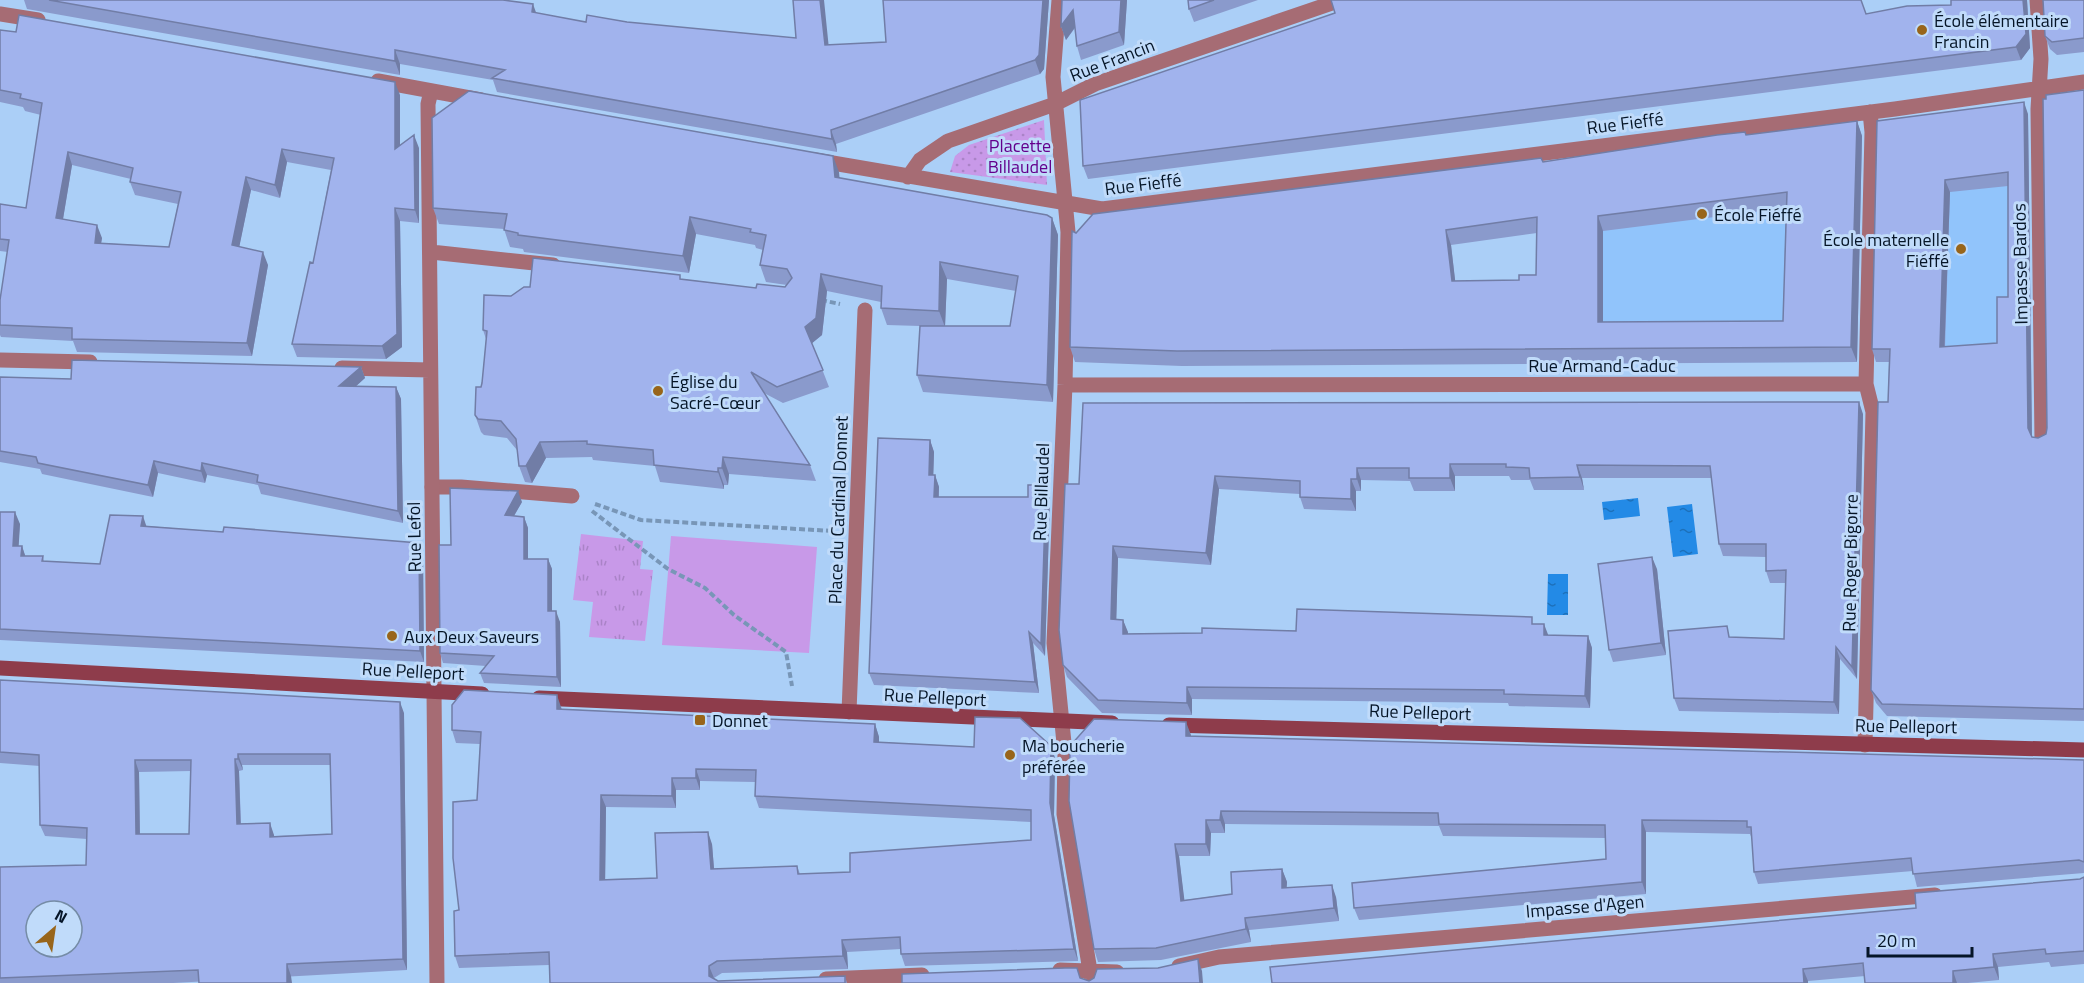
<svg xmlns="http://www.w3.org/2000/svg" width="2084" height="983" viewBox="0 0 2084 983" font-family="'Titillium Web',sans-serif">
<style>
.built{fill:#91c4fb}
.grass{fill:#c899e8}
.park{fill:url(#park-tufts)}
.garden{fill:url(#garden-dots)}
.water{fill:url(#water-ripples)}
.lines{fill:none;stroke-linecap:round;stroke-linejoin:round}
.path{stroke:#7896b7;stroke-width:4;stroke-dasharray:6 3;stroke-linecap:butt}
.lane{stroke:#a66c74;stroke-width:15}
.street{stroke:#a66c74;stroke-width:15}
.secondary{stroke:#8e3c4b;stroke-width:15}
.wall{fill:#8a9acc;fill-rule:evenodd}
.shaded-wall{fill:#717da6}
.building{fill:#a1b3ed;stroke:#717da6;stroke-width:1.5;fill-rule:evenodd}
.poi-dot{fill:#98651a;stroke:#c0dbfa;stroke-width:2}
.labels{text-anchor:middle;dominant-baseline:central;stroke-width:6;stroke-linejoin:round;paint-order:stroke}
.poi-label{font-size:18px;fill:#051527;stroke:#c0dbfa;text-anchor:start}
.street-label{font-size:18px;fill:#051527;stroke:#c0dbfa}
.park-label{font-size:18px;fill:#63008c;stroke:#c0dbfa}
</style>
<defs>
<pattern id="park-tufts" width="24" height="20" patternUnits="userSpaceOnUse" patternTransform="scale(1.5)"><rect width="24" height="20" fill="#c899e8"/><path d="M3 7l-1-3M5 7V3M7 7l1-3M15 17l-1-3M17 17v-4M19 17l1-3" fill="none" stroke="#aa83c7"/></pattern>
<pattern id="garden-dots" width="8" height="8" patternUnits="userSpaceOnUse" patternTransform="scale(1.5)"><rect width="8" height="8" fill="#c899e8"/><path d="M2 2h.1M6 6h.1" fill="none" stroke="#aa83c7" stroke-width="1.8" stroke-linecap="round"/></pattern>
<pattern id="water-ripples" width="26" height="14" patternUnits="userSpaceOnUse" patternTransform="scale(1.5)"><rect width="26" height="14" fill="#238ae6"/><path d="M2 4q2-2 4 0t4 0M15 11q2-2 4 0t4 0" fill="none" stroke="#1c70ba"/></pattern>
</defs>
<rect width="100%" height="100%" fill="#abcff7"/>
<path class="built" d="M2025,115L2026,393L1948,399L1900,131Z
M1855,136L1848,362L1549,363L1553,166Z"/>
<path class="grass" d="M671,536L817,547L809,653L662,645Z"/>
<path class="park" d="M581,534L643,541L640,569L653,570L645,641L589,637L593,602L573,600Z"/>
<path class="garden" d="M1044,120L1047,185L950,172L955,156L969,145Z"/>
<path class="water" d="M1638,498L1640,516L1604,520L1602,502Z
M1692,504L1698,554L1673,557L1667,507Z
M1548,574H1568V615H1547Z"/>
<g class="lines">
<path class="path" d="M821,300L840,304
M595,504L641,520L833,531
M592,511L668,569L705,588L734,615L786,652L792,686"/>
<path class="lane" d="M432,487H461L572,496"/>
<path class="street" d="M1059,0L1053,77L1068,232L1065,385L1054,643L1065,753L1064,814L1092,983
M2037,0L2041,59L2038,109L2042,441
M0,14L38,20
M378,81L481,100
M431,91L428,104L437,983
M815,160L1102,209L1895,109L2084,82
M908,177L920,160L948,141L1055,104L1095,84L1341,0
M431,252L553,265
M0,360L90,362
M342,368L430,370
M1065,385L1866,384L1872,132L1870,112
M849,712L865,310
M1865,745L1873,412L1866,384
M1179,966L1219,957L1935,895
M1060,970L1117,972
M826,979L922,975"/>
<path class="secondary" d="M0,668L482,694
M539,698L1112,723
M1169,725L2084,750"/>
</g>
<path class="wall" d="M24,0H503L536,13L586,22H627L828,45L886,42L1049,0L1044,69L1040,74L836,144L837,152L497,92L493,80L400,64V75L27,9Z
M1062,0H1127L1124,45L1081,60L1077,46L1075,28L1066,40L1061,26Z
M1188,0H1258L1194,22L1189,9Z
M2027,0L2030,48L2021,60L1088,179L1083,166L1335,13L1866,14L1951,5Z
M2084,0V52L2057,55L2050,49L2045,36Z
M0,30L400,95V145L419,148V223L400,221L402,347L386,359L297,357L292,344L313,263L331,170L287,162L280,198L251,190L239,247L268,265L252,356L77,352L73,341L1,337L0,335V300L8,252L0,251V204L26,208L41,115L25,111L23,107L0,102ZM72,165L131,179L130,182L135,195L178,204L169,247L101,243L102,238L63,219Z
M2084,90V721L1887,716L1876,703L1871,690L1888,402L1889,362H1876L1872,349L1877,121L2028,114L2032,437L2038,438L2046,434L2047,428ZM2008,186V297L1997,343L1945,347L1950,192Z
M1857,121L1862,136L1857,362L1182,366L1075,362L1070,347L1076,233L1543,162ZM1786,208L1783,321L1603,322V231ZM1537,233L1536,275L1519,280L1455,281L1451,245Z
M839,172V178L1052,218L1058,235L1053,402L923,392L917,375L920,326L887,325L881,308V302L827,291L822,335L812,343L829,387L783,403L764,393L810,465L816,481L729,474L728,485H724V489L660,482L655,466L593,460L592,457L546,458L532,483L525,482L519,466L517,450L507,438L484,435L481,432L475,415L481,387L482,383L486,339L483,330L511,296L682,279L756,288L785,287L787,285L766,282L760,265L763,250L756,248L755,245L696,234L689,273L524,252L523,249L510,247L504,229L439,224L433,208ZM947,279L1016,291L1010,326H945Z
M361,367L365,378L356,386L396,387L401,399L403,523L261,494L258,485L207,475L205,483L158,473L153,497L42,474L40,469L0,462V377L71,379Z
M1863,414L1857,679L1840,659L1839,714L1679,711L1674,698L1732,637L1784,639L1786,583H1770L1766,571V557L1723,556L1719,544L1712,478H1582L1584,490H1534L1530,480H1511L1509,476H1455V491H1414L1410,481L1361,480V491H1356V511L1304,509L1300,497V494L1219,489L1211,565L1118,558L1116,620H1123L1128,634L1202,633L1534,624L1548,635L1588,636L1592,648L1590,708L1509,706L1508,703L1192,699V715L1102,713L1067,677L1063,665L1079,484Z
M930,440L934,452L933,475H935L939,487V497H1050L1045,656L1033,643L1039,693L874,685L869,673Z
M522,502L514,516L524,517L528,528V559H548L552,569V611L560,622L561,687L484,683L480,673L486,666L443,663L440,653L451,545Z
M0,512L20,524L18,546H22L25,556H43L44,561L100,564L147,526L223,532L419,543L423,555L424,662L0,640Z
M1657,569L1666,655L1613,662L1609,650Z
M0,680L404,713L407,970L173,983H0V867L86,865L87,839L45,836L40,825V766L0,763ZM242,765H331L332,834L274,836V835L241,824L239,771L243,770ZM191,771L189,834H140L139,772Z
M561,707L562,709L875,724L879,737V742L974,747L1051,746L1055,758L1054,815L1078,961L905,966L901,954V949L847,952L848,969L722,973L714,978L718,981L845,976L847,983H550L549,965L459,968L455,956L459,910L477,800L480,744L456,743L452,730ZM700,781L755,782V796L759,808L1031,822V840L850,872L800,874L797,866L714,869L712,844L657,878L605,879L606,807L676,808V790H700Z
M1191,735V736L2084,760V873L1917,887L1913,871L1758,884L1754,872L1752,839L1750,834L1646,832V894L1359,920L1354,908L1606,859L1605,838L1443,836L1439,826L1225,824V833H1211L1210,856H1179L1184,900L1232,894L1282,869L1287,882L1286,888L1336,897L1339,921L1249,930L1251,942L1161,960L1098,962L1094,949Z
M2084,877V964L2051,967L2049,962L1998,967L1999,980L1968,983H1865V976L1808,981V983H1272L1916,908L2080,879Z"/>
<path class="shaded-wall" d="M820,0H824L830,59L825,45Z
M1043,0H1049L1044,69L1040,74L1035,60Z
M1121,0H1127L1124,45L1119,32Z
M2023,0H2027L2030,48L2021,60L2016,47Z
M533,4L538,18L532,12Z
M1073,10L1078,23L1066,40L1061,26Z
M395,50L400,64V75L395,61Z
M395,82L400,95V162L395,149Z
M2024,102L2028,114L2032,441L2028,428Z
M1857,121L1862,136L1857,362L1851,347Z
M831,130L836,144L837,152L832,139Z
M414,135L419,148V223L415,210Z
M282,149L287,162L280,198L275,185Z
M68,152L72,165L61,231L56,218Z
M833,156L839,172L841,194L835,177Z
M246,177L251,190L237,258L232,245Z
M1945,180L1950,192L1944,360L1940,347Z
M395,208L400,221L402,347L386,359L382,346Z
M1598,216L1603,231V336L1598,322Z
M690,217L696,234L689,273L683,256Z
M1052,218L1058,235L1053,402L1047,385Z
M97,225L102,238L99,256L95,243Z
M1446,230L1451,245L1457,296L1452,281Z
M263,252L268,265L252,356L247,343Z
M940,262L947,279L945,327L939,311Z
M821,274L827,291L822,335L811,344L805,327Z
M361,367L365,378L343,398L339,386Z
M396,387L401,399L403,523L398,511Z
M1859,402L1863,414L1857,679L1852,667Z
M930,440L934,452L933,487L929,475Z
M540,442L546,458L532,483L526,466Z
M723,457L729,474L728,485L722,468Z
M154,461L158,473L153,497L148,485Z
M202,463L207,475L205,483L201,471Z
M1450,464L1455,476V491L1450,478Z
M1577,465L1582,478L1584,490L1580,477Z
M718,468L724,485V489L718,472Z
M1357,468L1361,480V491L1357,479Z
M935,475L939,487L938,508L934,497Z
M1215,476L1219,489L1211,565L1206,553Z
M1351,479L1356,491V511L1351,499Z
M1046,485L1050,497L1045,656L1041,644Z
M518,491L522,502L508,526L505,515Z
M15,512L20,524L18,557L13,546Z
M143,516L147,528L141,526Z
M524,517L528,528V569L524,559Z
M419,543L423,555L424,662L420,651Z
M22,546L26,558L21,556Z
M1113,546L1118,558L1116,632L1111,619Z
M1652,557L1657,569L1666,655L1661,643Z
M548,559L552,569V621L548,611Z
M556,611L560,622L561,687L557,677Z
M1123,620L1128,632L1127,646L1123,634Z
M1544,624L1549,637L1544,635Z
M1029,632L1033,643L1039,693L1035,682Z
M1588,636L1592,648L1590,708L1585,696Z
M1836,647L1840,659L1839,714L1834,702Z
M1187,687L1192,699V715L1187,703Z
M557,695L561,707L562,721L557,709Z
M400,702L404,713L407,970L403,959Z
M1186,722L1191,735V748L1186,736Z
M875,724L879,737V754L874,742Z
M1051,746L1055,758L1054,815L1078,961L1074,949L1050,803Z
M238,754L242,765L243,770L238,759Z
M235,759L239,771L241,836L237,824Z
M135,760L139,772L140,846L136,834Z
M696,769L700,781V790L696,778Z
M672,778L676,790V808L672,796Z
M601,795L606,807L605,892L600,880Z
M1221,811L1225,824V833L1220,820Z
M1206,820L1211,833L1210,856L1206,844Z
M1642,820L1646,832V894L1642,882Z
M270,823L274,835L275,848L270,837Z
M708,832L712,844L715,881L711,869Z
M1175,844L1179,856L1186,913L1181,901Z
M1282,869L1287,882L1286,901L1282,888Z
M1332,885L1336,897L1339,921L1334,908Z
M1245,918L1249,930L1251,942L1246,929Z
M842,940L847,952L848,969L843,956Z
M1993,954L1998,967L1999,980L1994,967Z
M1198,959L1202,971L1203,983H1200Z
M287,964L291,976L292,983H287Z
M709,966L714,978L709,976Z
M1803,969L1808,981V983H1804Z
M1953,971L1957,983H1953Z"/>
<path class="building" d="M49,0H503L533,4L532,12L586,22L587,15L627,22L796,38L793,0H820L825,45L886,42L883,0H1043L1039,55L1035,60L831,130L832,139L492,78L505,70L395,50V61Z
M1062,0H1121L1119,32L1077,46L1073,10L1061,26Z
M1188,0H1214L1189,9Z
M1331,0H1861L1866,14L1907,6L1951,5V0H2023L2026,34L2016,47L1083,166L1080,100L1335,13Z
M2043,0H2084V38L2052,42L2045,36Z
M19,15L395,82V149L414,135L415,210L395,208L397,334L382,346L292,344L310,262L313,263L334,158L282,149L275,185L246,177L232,245L263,252L247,343L72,339V328L0,325V300L9,240L0,239V204L26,208L42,103L20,98L21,94L0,90V30L16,32ZM68,152L133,168L130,182L181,192L169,247L95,243L97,225L56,218Z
M2084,90V709L1882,704L1871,690L1878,402H1888L1890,349H1872L1877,121L2024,102L2028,428L2032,437L2038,438L2046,434L2047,428L2043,99H2046V95ZM2008,172V297H1997V343L1940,347L1945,180Z
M469,91L833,156L835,177L1047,215L1052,218L1047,385L917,375L920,326H1010L1018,276L940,262L939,311L881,308L882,286L821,274L816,318L805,327L823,370L777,387L751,372L810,465L723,457L722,468H718V472L654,465L653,450L587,444V441L540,442L526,466H519L516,439L501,421L478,419L475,415L476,387H481L482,383L487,331L483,330L484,295L511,296L524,287H530L533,258L680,275V279L756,288L757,284L785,287L792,278L787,269L760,265L766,235L750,232L751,229L690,217L683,256L518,235V233L504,230L507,214L433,208L432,118Z
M1857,121L1851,347L1177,351L1070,347L1072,231L1076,233L1093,214L1541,158L1543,162L1717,135L1745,132L1746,135ZM1787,192L1783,321L1598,322V216ZM1537,217L1536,275H1519V280L1452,281L1446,230Z
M72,360L361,367L339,386L396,387L398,511L257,482L258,475L202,463L201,471L154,461L148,485L38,463L36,457L0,451V377L71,379Z
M1859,402L1852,667L1836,647L1834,702L1674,698L1668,631L1727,626L1729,637L1784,639L1786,570L1766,571V544H1719L1710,466L1577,465L1580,477L1530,478L1529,468L1506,467V464H1450V478H1409V468H1357V479H1351V499L1300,497V481L1215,476L1206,553L1113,546L1111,619L1123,620V634L1202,633V628L1296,631L1297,609L1532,617V624H1544V635L1588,636L1585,696L1504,694V690L1187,687V703L1098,700L1063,665L1059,630L1065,484H1079L1083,403Z
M878,438L930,440L929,475H935L934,497H1028V485H1046L1041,644L1029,632L1035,682L869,673Z
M450,488L518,491L505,515L524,517V559H548V611H556L557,677L480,673L494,656L440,653L439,545H451Z
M0,512H15L13,546H22L21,556H43L42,561L100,564L110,515L143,516L141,526L223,532L224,527L419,543L420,651L0,629Z
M1652,557L1661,643L1609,650L1598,564Z
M0,680L400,702L403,959L287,964V983H199L198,970L0,978V867L86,865L87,828L40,825L39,755L0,752ZM238,754H330L332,834L270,837V823L237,824L235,759H238ZM135,760H191L189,834H136ZM36,911H72V947H36Z
M464,690L557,695V709L875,724L874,742L974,747L975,717L1020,718L1051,746L1050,803L1074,949L901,954L900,937L842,940L843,956L717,961L709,966V976L718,981L845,976V983H550L549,952L455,956L454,911L459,910L453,858V802L477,800L481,732L452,730V705ZM696,769L756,770L755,796L1031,810V840L850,853V872L798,874L797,866L711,869L708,832L655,833L657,878L600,880L601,795L672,796V778H696Z
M1094,719L1186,722V736L2084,760V862L2079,860L1913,874L1911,858L1754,872L1751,827H1747V821L1642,820V882L1354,908L1352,883L1606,859L1605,825L1439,824L1438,813L1221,811L1220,820H1206V844H1175L1181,901L1232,894L1231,872L1282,869V888L1332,885L1334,908L1245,918L1246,929L1156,948L1094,949L1069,801L1070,746Z
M2084,877V951L2046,954L2045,949L1993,954L1994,967L1953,971V983H1865L1863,963L1803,969L1804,983H1272L1270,967L1916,908L1915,893L2080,879Z
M1198,959L1200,983H902V974L1065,968H1077L1080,978L1089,981L1094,978L1097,969L1158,968Z"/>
<g class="poi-dot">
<circle cx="1922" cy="30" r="6"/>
<circle cx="1702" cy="214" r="6"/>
<circle cx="1961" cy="249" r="6"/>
<circle cx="658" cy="391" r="6"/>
<circle cx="392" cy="636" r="6"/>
<rect x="694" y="714" width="12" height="12" rx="3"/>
<circle cx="1010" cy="755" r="6"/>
</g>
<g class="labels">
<g class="poi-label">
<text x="1934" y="20">École élémentaire<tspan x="1934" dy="21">Francin</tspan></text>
<text x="1714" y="214">École Fiéffé</text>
<text x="1949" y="239" text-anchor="end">École maternelle<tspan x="1949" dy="21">Fiéffé</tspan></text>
<text x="670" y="381">Église du<tspan x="670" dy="21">Sacré-Cœur</tspan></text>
<text x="404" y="636">Aux Deux Saveurs</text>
<text x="712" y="720">Donnet</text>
<text x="1022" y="745">Ma boucherie<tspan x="1022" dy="21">préférée</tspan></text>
</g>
<g class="street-label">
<text transform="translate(1112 60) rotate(-21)">Rue Francin</text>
<text transform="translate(1625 123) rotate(-7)">Rue Fieffé</text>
<text transform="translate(1143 184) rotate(-7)">Rue Fieffé</text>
<text transform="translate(2020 264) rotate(-91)">Impasse Bardos</text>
<text x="1602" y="365">Rue Armand-Caduc</text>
<text transform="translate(1041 492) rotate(-88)">Rue Billaudel</text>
<text transform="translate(838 510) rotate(-88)">Place du Cardinal Donnet</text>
<text transform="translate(414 537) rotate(-91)">Rue Lefol</text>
<text transform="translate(1850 563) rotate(-89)">Rue Roger Bigorre</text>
<text transform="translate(413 671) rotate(3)">Rue Pelleport</text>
<text transform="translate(935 697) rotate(3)">Rue Pelleport</text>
<text transform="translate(1420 712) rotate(2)">Rue Pelleport</text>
<text transform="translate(1906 726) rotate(1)">Rue Pelleport</text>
<text transform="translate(1585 906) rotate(-5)">Impasse d'Agen</text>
</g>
<g class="park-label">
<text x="1020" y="145">Placette<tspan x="1020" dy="21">Billaudel</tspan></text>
</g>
</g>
<g transform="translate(54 929) rotate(29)"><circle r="28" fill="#c0dbfa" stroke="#758ca6" stroke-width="1.5"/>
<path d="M0-4.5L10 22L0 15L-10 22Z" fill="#98651a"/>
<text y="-9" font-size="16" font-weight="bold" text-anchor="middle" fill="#051527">N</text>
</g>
<path d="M1868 947v9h104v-9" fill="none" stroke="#051527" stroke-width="3"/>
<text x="1877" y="947" font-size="18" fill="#051527" stroke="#c0dbfa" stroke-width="4.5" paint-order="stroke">20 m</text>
</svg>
